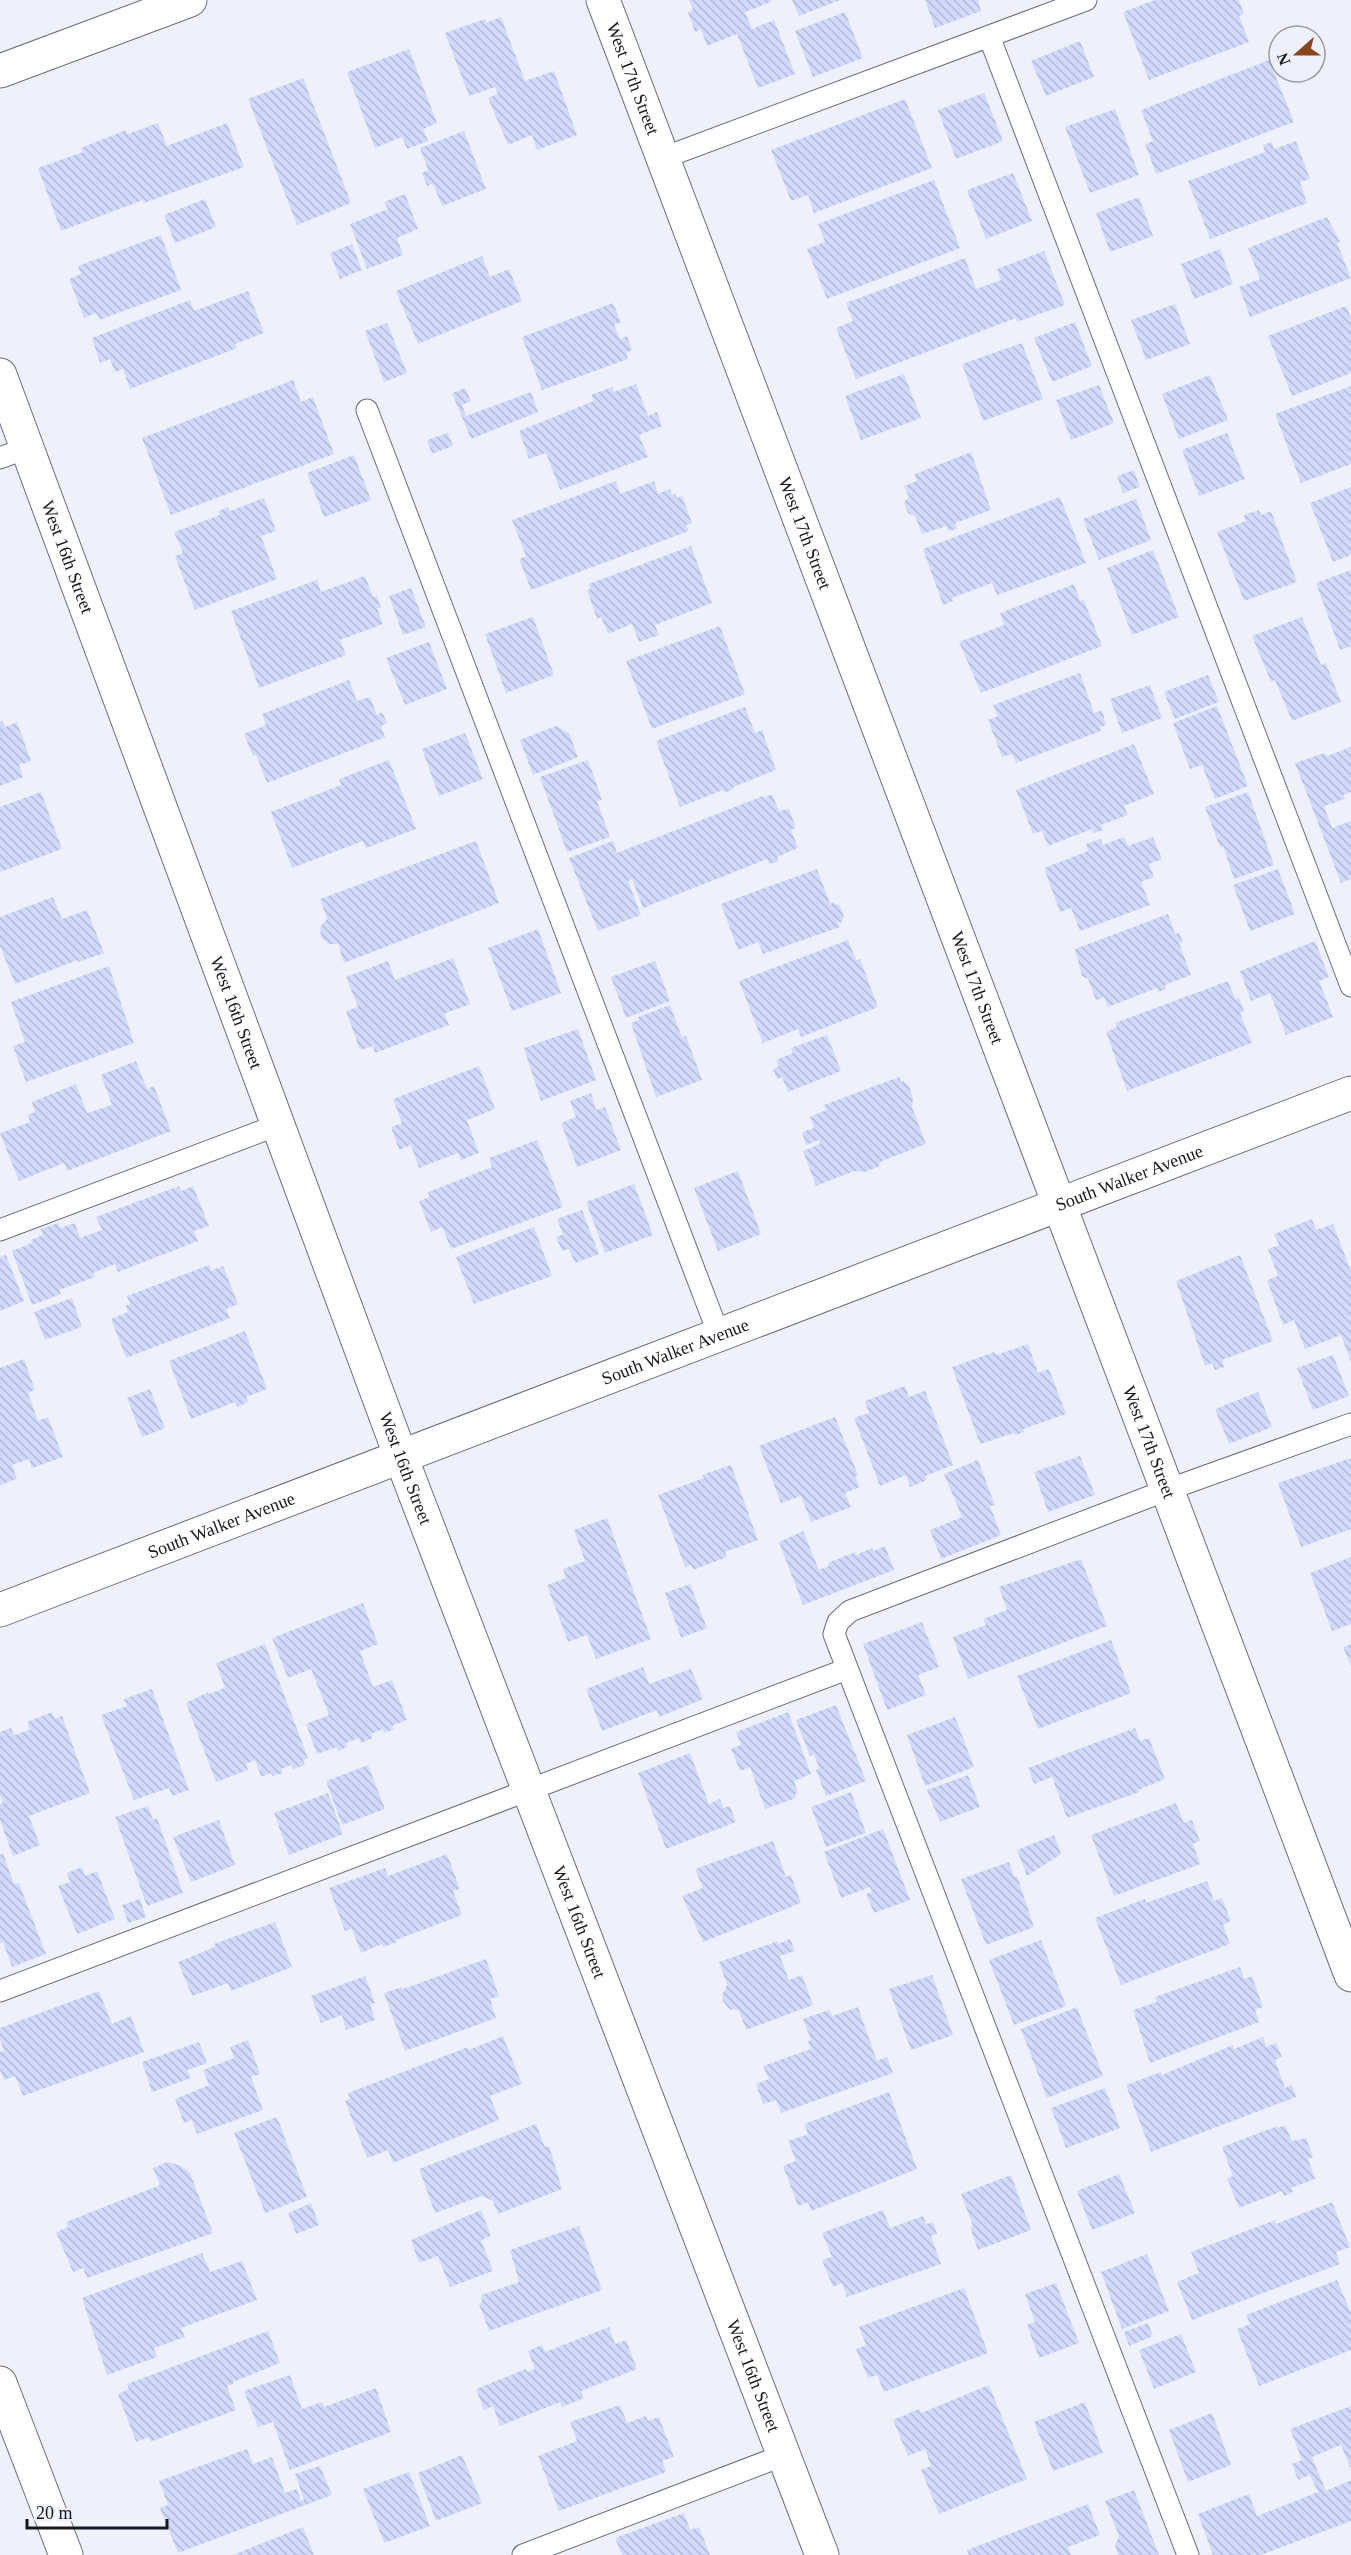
<svg xmlns="http://www.w3.org/2000/svg" width="1351" height="2555" viewBox="0 0 1351 2555" font-family="'Times New Roman',serif">
<style>
.building{fill:url(#building-back-hatch)}
.lines{fill:none;stroke-linecap:round;stroke-linejoin:round}
.service-casing{stroke:#6a6f7e;stroke-width:23}
.minor-casing{stroke:#6a6f7e;stroke-width:35}
.service{stroke:#fff;stroke-width:21}
.minor{stroke:#fff;stroke-width:33}
.labels{text-anchor:middle;dominant-baseline:central;stroke-width:4.5;stroke-linejoin:round;paint-order:stroke}
.street-label{font-size:18px;fill:#17181e;stroke:#eef1fc}
</style>
<defs>
<pattern id="building-back-hatch" width="6" height="6" patternUnits="userSpaceOnUse" patternTransform="scale(1.5)"><rect width="6" height="6" fill="#d1dafc"/><path d="M-1 5l2 2M0 0l6 6M5-1l2 2" fill="none" stroke="#b3bad8"/></pattern>
</defs>
<rect width="100%" height="100%" fill="#eef1fc"/>
<path class="building" d="M689,0H770L771,2L745,12L752,29L774,20L795,74L758,88L737,34L707,46L701,29L695,32L688,12L693,10Z
M792,0H840L799,16Z
M925,0H978L981,11L935,28Z
M1155,0H1239L1244,14L1239,16L1249,42L1149,80L1123,12Z
M845,12L863,58L813,77L795,31Z
M501,17L525,81L554,71L577,135L537,150L532,135L508,145L488,98L498,94L495,87L469,96L445,33L485,19L486,23Z
M1080,41L1094,77L1046,96L1031,61Z
M409,49L437,123L423,129L428,141L407,149L402,137L375,148L347,72Z
M1269,60L1294,122L1156,174L1145,144L1153,141L1141,110Z
M303,78L351,203L297,225L248,99Z
M984,93L1003,141L956,159L938,110Z
M905,99L932,168L814,213L808,195L791,201L771,150Z
M1115,109L1139,175L1090,193L1065,127Z
M158,123L167,146L227,123L244,167L144,203L143,200L61,231L38,168L83,152L81,148L126,130L128,134Z
M464,131L486,189L442,206L433,184L427,186L422,173L428,170L420,148Z
M1296,141L1310,179L1300,182L1307,203L1210,239L1188,181L1265,152L1263,145L1272,142L1274,149Z
M1013,173L1032,221L986,239L967,190Z
M934,180L960,248L827,299L807,249L825,242L818,224Z
M405,194L418,229L397,238L403,255L367,269L350,224L388,209L384,202Z
M1139,197L1153,236L1110,252L1096,213Z
M205,199L216,227L175,243L164,215Z
M1327,217L1340,242L1337,243L1351,278L1250,317L1239,287L1260,279L1248,248Z
M161,235L181,290L99,320L96,313L84,318L69,279L81,274L78,266Z
M352,244L362,270L340,279L330,253Z
M1220,249L1233,284L1194,299L1181,264Z
M1044,251L1065,305L1017,322L1016,318L856,379L836,328L853,321L846,303L965,258L976,289L1001,280L997,269Z
M482,256L490,277L509,269L522,301L418,344L396,291Z
M248,291L264,333L235,344L237,348L130,389L123,369L115,372L110,359L100,363L92,338L190,300L194,311Z
M613,303L621,322L614,325L620,339L627,336L632,350L626,353L628,359L542,390L522,337Z
M1175,304L1190,344L1146,360L1131,320Z
M1346,306L1351,318V373L1292,396L1268,336Z
M1075,322L1092,366L1052,382L1034,338Z
M387,323L407,373L384,382L365,331Z
M1022,343L1043,399L983,421L962,364Z
M904,374L921,418L861,440L845,396Z
M1210,375L1228,420L1179,439L1162,394Z
M293,380L301,402L313,397L334,454L171,515L142,438Z
M636,384L648,416L657,412L662,426L639,435L648,457L560,490L546,453L529,459L519,431L594,401L591,395L612,387L614,392Z
M1099,385L1114,423L1071,440L1056,400Z
M1351,386V464L1301,483L1275,414Z
M465,388L471,401L462,405L466,416L531,392L538,412L471,439L452,393Z
M448,433L453,446L432,454L427,440Z
M1227,433L1245,479L1199,496L1182,450Z
M971,452L991,510L955,523L957,529L948,531L946,526L922,534L915,516L908,513L904,502L909,497L904,486L917,481L915,474Z
M354,455L371,500L324,517L307,473Z
M1134,470L1140,487L1123,493L1117,476Z
M616,481L620,494L654,481L658,494L670,489L672,495L675,494L677,498L682,496L692,523L686,525L689,531L531,590L519,559L526,556L512,520Z
M1351,487V555L1333,562L1310,503Z
M1060,497L1086,563L997,595L992,583L952,598L953,601L943,605L923,549Z
M264,498L276,531L261,536L277,579L195,610L175,556L183,553L174,532L220,515L218,511L228,507L230,511Z
M1136,499L1151,540L1099,560L1083,519Z
M1259,510L1261,515L1271,511L1297,582L1244,601L1217,532L1246,521L1244,515Z
M691,546L712,603L655,625L659,635L639,642L632,624L608,634L601,617L597,619L587,590L590,589L589,584Z
M1153,550L1179,617L1132,635L1107,568Z
M1351,570V646L1340,650L1316,583Z
M365,576L373,597L377,596L381,608H377L383,624L340,640L346,655L259,688L231,611L317,580L321,592Z
M1074,584L1080,601L1084,600L1102,646L981,693L959,642L1004,625L1000,613Z
M411,588L426,627L403,635L389,596Z
M533,617L554,675L506,693L485,634Z
M1302,617L1321,665L1326,663L1341,702L1292,721L1275,680L1271,682L1252,636Z
M720,626L745,694L652,729L626,661Z
M429,642L447,689L405,705L386,658Z
M1080,673L1094,713L1102,710L1106,725L1100,727L1101,731L1016,763L1012,754L1002,757L988,720L998,716L993,705Z
M1208,675L1219,702L1175,719L1164,692Z
M349,680L357,701L370,697L377,715L382,712L387,723L381,726L385,737L267,783L256,755L253,756L244,734L266,725L262,714Z
M1150,685L1162,718L1122,733L1110,699Z
M1217,706L1248,786L1215,799L1202,765L1190,769L1173,723Z
M745,707L755,733L762,730L776,770L733,787L734,789L724,793L723,790L680,807L656,741Z
M2,721L5,727L17,722L31,761L19,765L23,777L0,786V722Z
M556,726L569,733L578,757L533,775L520,740Z
M465,733L483,779L439,796L422,749Z
M1134,744L1154,794L1124,806L1128,815L1101,825L1103,830L1094,833L1092,829L1048,846L1042,831L1033,834L1016,790Z
M1351,747V792L1343,795L1345,799L1324,806L1332,828L1351,821V879L1341,883L1295,763L1325,753L1327,756Z
M389,760L416,829L366,848L363,841L292,868L271,812L341,785L339,779Z
M588,760L602,800L597,801L610,837L567,852L540,777Z
M41,792L62,849L0,872V807Z
M1248,792L1274,865L1234,879L1223,846L1220,847L1205,807Z
M772,794L779,811L789,809L796,828L791,830L798,848L777,857L779,861L769,864L767,859L643,908L632,879L628,881L641,915L598,931L569,858L613,841L617,853L763,796L764,798Z
M1124,837L1128,846L1153,837L1162,859L1149,864L1154,877L1141,882L1150,905L1080,931L1071,908L1060,912L1044,868L1088,851L1086,844L1101,839L1103,845Z
M476,841L499,903L344,963L338,944H329L321,938L320,927L327,919L320,899Z
M817,869L831,906L832,902L840,906L844,917L841,923L837,921L840,927L763,954L758,942L738,950L721,904Z
M1278,869L1295,914L1250,931L1233,885Z
M53,897L62,919L87,910L104,953L78,962V960L15,984L0,946V917Z
M1168,914L1175,934L1179,933L1183,942L1179,943L1191,975L1165,985L1166,989L1158,992L1157,988L1108,1007L1104,997L1096,1000L1088,979L1082,976L1075,949Z
M538,929L561,993L512,1011L488,948Z
M848,940L856,960L860,959L878,1007L801,1037L798,1029L763,1043L739,981Z
M1315,941L1329,977L1319,981L1333,1017L1286,1035L1270,993L1251,1001L1240,971Z
M453,958L470,1004L444,1014L449,1025L375,1053L373,1046L360,1050L346,1011L358,1007L346,977L388,961L395,980Z
M655,961L670,1001L626,1018L611,977Z
M109,966L134,1043L26,1082L13,1046L25,1042L11,1002Z
M1228,981L1235,999L1239,998L1244,1011L1240,1013L1252,1043L1127,1091L1106,1032L1117,1027L1115,1023Z
M670,1005L682,1037L686,1036L702,1080L656,1097L631,1023L639,1020L638,1017Z
M578,1029L596,1080L541,1101L524,1048Z
M827,1035L841,1071L788,1092L782,1077L777,1079L773,1069L779,1066L776,1060L793,1053L791,1048Z
M136,1061L147,1089L154,1086L171,1131L67,1171L64,1163L19,1181L0,1133L30,1122L28,1115L35,1112L32,1102L76,1084L87,1113L112,1105L101,1075Z
M479,1066L495,1109L467,1120L479,1153L461,1160L458,1153L419,1168L411,1145L399,1150L391,1127L402,1123L393,1099Z
M899,1077L901,1082L904,1081L909,1086L913,1099L912,1107L926,1144L882,1161L878,1167L864,1172L854,1171L816,1186L803,1151L820,1144L819,1140L806,1145L802,1132L814,1128L810,1117L826,1110L824,1105Z
M591,1093L596,1110L605,1107L621,1150L577,1167L561,1123L576,1117L570,1101Z
M537,1140L563,1207L451,1249L442,1227L431,1232L419,1201L430,1197L428,1192L492,1167L489,1158Z
M738,1171L761,1234L718,1251L694,1188Z
M634,1184L653,1235L605,1253L586,1202Z
M179,1186L181,1191L193,1186L209,1226L194,1231L198,1241L118,1272L115,1264L93,1273L95,1277L59,1290L61,1294L32,1305L12,1251L32,1243L31,1240L43,1235L41,1229L58,1223L60,1228L75,1223L80,1238L102,1230L96,1217Z
M582,1210L599,1254L575,1263L569,1249L562,1251L556,1237L563,1234L557,1219Z
M1312,1219L1316,1230L1333,1224L1351,1271V1362L1341,1335L1305,1349L1294,1320L1283,1325L1267,1280L1278,1276L1268,1249L1279,1245L1274,1234Z
M534,1227L552,1276L474,1304L456,1257Z
M6,1255L24,1301L0,1311V1257Z
M1240,1255L1273,1341L1222,1360L1224,1367L1215,1370L1212,1363L1205,1366L1176,1281Z
M209,1265L211,1271L223,1266L238,1304L226,1309L230,1318L126,1358L111,1319L128,1312L126,1305L130,1304L127,1296Z
M72,1298L82,1327L45,1340L34,1312Z
M245,1331L267,1389L246,1397L248,1402L237,1407L235,1402L191,1419L169,1361Z
M1028,1344L1038,1373L1049,1369L1066,1414L1023,1429L1024,1432L1015,1435L1014,1433L980,1444L952,1367L994,1352L996,1355Z
M1333,1355L1349,1396L1313,1410L1297,1368Z
M24,1359L35,1390L28,1393L38,1421L48,1417L63,1457L32,1468L29,1459L12,1465L17,1479L0,1485V1368Z
M905,1386L909,1397L925,1391L953,1465L925,1476L927,1480L910,1487L906,1475L880,1486L854,1418L869,1413L865,1401Z
M150,1389L165,1428L142,1437L127,1398Z
M1258,1392L1272,1427L1229,1444L1215,1409Z
M835,1417L858,1475L855,1476L860,1487L845,1493L851,1507L811,1522L801,1496L781,1503L759,1446Z
M1080,1456L1095,1495L1048,1512L1034,1472Z
M1351,1458V1529L1301,1547L1278,1483Z
M978,1460L995,1505L990,1506L1001,1535L941,1559L930,1530L962,1517L944,1474Z
M731,1465L758,1540L725,1552L727,1557L693,1570L691,1565L685,1567L658,1495L704,1478L702,1475Z
M607,1518L651,1639L596,1659L587,1635L568,1642L547,1585L566,1578L563,1569L585,1561L574,1530Z
M803,1531L819,1570L829,1566L828,1563L855,1552L856,1555L872,1548L874,1551L885,1546L894,1570L803,1605L779,1542Z
M1351,1557V1624L1332,1631L1310,1573Z
M1081,1559L1107,1626L968,1679L953,1637L986,1625L983,1619L1007,1610L999,1587Z
M690,1584L707,1628L681,1638L665,1593Z
M363,1603L378,1644L360,1651L373,1687L392,1680L407,1720L392,1726L394,1729L384,1733L383,1729L371,1734L373,1738L361,1743L359,1738L346,1743L347,1747L338,1751L337,1747L317,1754L306,1724L329,1715L311,1669L288,1678L272,1638Z
M922,1622L939,1667L918,1675L926,1695L887,1710L863,1644Z
M1111,1640L1131,1693L1038,1729L1017,1676Z
M265,1644L308,1758L303,1760L305,1765L293,1769L291,1765L281,1769L283,1773L272,1776L271,1773L261,1777L255,1760L246,1764L248,1770L216,1782L186,1703L208,1692V1694L225,1688L216,1663Z
M1351,1644V1666L1343,1647Z
M643,1667L649,1684L691,1669L703,1699L659,1717L657,1710L602,1731L586,1689Z
M152,1689L189,1790L172,1796L169,1788L134,1800L101,1715L127,1706L124,1699Z
M836,1705L866,1781L826,1796L816,1770L819,1768L814,1754L810,1756L796,1720Z
M52,1712L55,1719L62,1716L90,1793L29,1816L40,1845L13,1856L0,1820V1804L3,1803L0,1795V1732L11,1728L14,1735L30,1730L27,1722Z
M788,1712L811,1774L794,1781L798,1793L795,1794L796,1798L765,1809L750,1767L740,1771L731,1749L741,1745L736,1732Z
M955,1717L974,1767L925,1786L907,1735Z
M1135,1728L1140,1741L1149,1738L1165,1779L1138,1790L1139,1792L1067,1818L1052,1777L1034,1784L1028,1768Z
M690,1753L709,1804L720,1799L723,1808L730,1806L736,1822L666,1849L638,1773Z
M368,1765L385,1809L342,1825L326,1781Z
M968,1775L980,1807L940,1822L927,1790Z
M851,1792L866,1833L826,1847L811,1807Z
M328,1793L343,1834L289,1855L274,1813Z
M1176,1803L1184,1823L1192,1820L1200,1841L1193,1844L1200,1864L1114,1896L1091,1835Z
M148,1806L153,1820L157,1818L183,1893L147,1906L115,1817Z
M219,1820L235,1865L191,1882L173,1837Z
M883,1829L910,1900L874,1913L866,1894L872,1892L870,1887L841,1898L824,1852Z
M1054,1835L1061,1854L1027,1876L1017,1850Z
M773,1841L786,1877L791,1875L801,1903L703,1942L682,1896L703,1888L695,1869Z
M3,1853L14,1884L19,1883L46,1954L12,1967L3,1942L0,1943V1855Z
M447,1854L460,1889L453,1891L462,1915L396,1940L397,1942L383,1947L382,1944L361,1953L352,1929L345,1931L329,1888L385,1868L388,1876Z
M1009,1862L1014,1877L1017,1876L1034,1927L986,1945L961,1879Z
M82,1867L85,1876L97,1871L115,1919L77,1934L58,1886L70,1882L67,1873Z
M1207,1881L1214,1901L1222,1898L1231,1921L1223,1925L1230,1944L1121,1985L1095,1918L1145,1899L1146,1903Z
M140,1899L146,1917L128,1923L122,1905Z
M275,1922L292,1967L231,1991L228,1983L192,1996L178,1962L215,1947L214,1944Z
M790,1939L795,1951L780,1956L789,1980L802,1975L813,2005L746,2030L739,2010L729,2009L723,2001L722,1995L727,1985L719,1962L778,1941V1944Z
M1041,1940L1066,2006L1014,2025L989,1960Z
M486,1959L499,1996L490,1999L496,2018L405,2051L384,1993L402,1987L403,1989Z
M1240,1967L1244,1979L1252,1976L1263,2007L1255,2009L1259,2022L1150,2063L1133,2010L1157,2002L1155,1997Z
M932,1975L953,2035L911,2050L889,1989Z
M365,1976L375,2003L370,2004L375,2020L346,2030L342,2015L321,2023L311,1996Z
M99,1991L112,2024L131,2016L144,2052L23,2096L15,2076L4,2080L0,2070V2052L4,2051L0,2039V2028Z
M858,2007L877,2061L887,2057L893,2073L781,2113L776,2100L763,2104L756,2084L769,2079L763,2066L811,2049L808,2041L811,2040L803,2019L829,2010L832,2016Z
M1077,2007L1103,2076L1047,2098L1021,2029Z
M503,2036L522,2084L490,2096L499,2120L393,2163L388,2150L367,2158L345,2101L350,2099L348,2093L468,2047L469,2050Z
M1263,2037L1266,2047L1276,2043L1282,2057L1275,2060L1285,2088L1292,2085L1296,2097L1151,2152L1126,2085L1161,2072L1162,2075L1233,2045L1234,2049Z
M248,2040L260,2074L251,2077L263,2110L197,2134L192,2120L184,2123L175,2099L209,2085L203,2070L234,2058L230,2047Z
M199,2042L207,2063L187,2070L191,2078L152,2092L142,2062Z
M1105,2088L1120,2128L1066,2148L1051,2108Z
M889,2092L917,2169L811,2211L808,2202L798,2206L783,2166L796,2161L788,2141L808,2134L804,2124Z
M277,2117L307,2197L265,2213L234,2133Z
M536,2124L545,2147L549,2146L562,2189L498,2214L493,2201L482,2196L435,2213L419,2169Z
M1285,2125L1292,2141L1306,2138L1313,2157L1308,2159L1315,2179L1291,2188L1293,2192L1284,2196L1282,2191L1239,2208L1227,2178L1233,2176L1222,2147L1277,2126L1278,2128Z
M167,2162L181,2166L190,2173L213,2233L87,2278L83,2268L73,2272L56,2232L68,2227L66,2222L160,2185L153,2168Z
M1119,2174L1135,2213L1092,2230L1077,2191Z
M1011,2175L1031,2230L978,2250L970,2227L973,2226L961,2194Z
M1332,2202L1350,2247L1336,2252L1340,2264L1192,2320L1177,2282L1199,2273L1191,2252L1275,2220L1276,2224Z
M311,2203L319,2225L296,2234L288,2213Z
M481,2210L491,2236L481,2240L493,2271L450,2287L438,2256L419,2263L411,2240Z
M883,2210L890,2228L923,2216L926,2224L933,2222L937,2234L931,2236L941,2264L847,2297L842,2283L833,2287L822,2260L832,2257L822,2233Z
M579,2226L602,2290L489,2331L479,2304L482,2302L481,2295L519,2282L510,2250Z
M202,2253L210,2272L242,2261L257,2300L181,2328L185,2337L154,2348L157,2357L107,2375L82,2298Z
M1147,2254L1169,2311L1122,2329L1101,2272Z
M1337,2280L1351,2313V2350L1259,2386L1237,2329L1250,2324L1246,2315Z
M1056,2283L1079,2343L1039,2358L1027,2325L1035,2322L1025,2294Z
M964,2288L988,2353L884,2392L877,2375L868,2378L856,2349L866,2345L859,2327Z
M1148,2323L1153,2336L1129,2346L1124,2332Z
M609,2327L615,2344L626,2340L637,2369L581,2391L584,2398L562,2407L560,2402L500,2426L493,2406L484,2410L476,2389L526,2369L527,2372L535,2369L528,2351L542,2345L545,2352Z
M268,2331L280,2363L233,2382V2384L227,2386L236,2410L150,2442L149,2437L136,2442L118,2394L129,2389L127,2384Z
M1181,2334L1196,2372L1154,2389L1139,2350Z
M290,2375L302,2409L322,2402L324,2407L376,2388L391,2432L290,2470L273,2422L258,2427L244,2391Z
M989,2385L1027,2479L939,2514L921,2470L931,2466L925,2449L908,2456L893,2420L919,2409L921,2413Z
M1085,2402L1103,2453L1053,2471L1034,2422Z
M620,2405L627,2423L646,2416L648,2421L659,2417L674,2457L662,2461L666,2472L559,2511L538,2456L577,2441L570,2422Z
M1351,2406V2469L1341,2445L1312,2457L1326,2491L1351,2480V2521L1261,2555H1213L1198,2514L1249,2494L1257,2516L1318,2492L1310,2475L1298,2480L1292,2464L1302,2460L1290,2429Z
M1212,2413L1231,2465L1188,2482L1169,2430Z
M247,2449L253,2464L272,2457L285,2493L297,2489L301,2501L304,2500L295,2474L320,2466L332,2495L178,2553L160,2508L168,2505L159,2481Z
M462,2455L482,2503L436,2521L418,2473Z
M409,2472L430,2526L384,2543L363,2489Z
M1134,2490L1159,2555H1118L1115,2545L1119,2536L1105,2501Z
M1088,2504L1100,2535L1068,2547L1071,2555H969L967,2550Z
M684,2513L690,2530L699,2527L710,2555H622L615,2538Z
M303,2527L314,2555H233Z"/>
<g class="lines">
<defs>
<path id="service" d="M989,36L1351,986
M663,158L1086,0
M367,410L719,1335
M0,458L26,448
M0,1230L278,1125
M0,1991L847,1669
M523,2555L784,2455
M1188,2555L834,1634L838,1622L850,1611L1167,1490L1351,1424"/>
<g id="minor">
<path id="s1" d="M603,0L1351,1975"/>
<path d="M0,71L190,0"/>
<path id="s2" d="M0,375L401,1457L822,2555"/>
<path id="s3" d="M0,1610L1351,1093"/>
<path d="M0,2383L66,2555"/>
</g>
</defs>
<use href="#service" class="service-casing"/>
<use href="#minor" class="minor-casing"/>
<use href="#service" class="service"/>
<use href="#minor" class="minor"/>
</g>
<g class="labels">
<g class="street-label">
<text stroke="none"><textPath href="#s1" startOffset="84">West 17th Street</textPath></text>
<text stroke="none"><textPath href="#s1" startOffset="570">West 17th Street</textPath></text>
<text stroke="none"><textPath href="#s2" startOffset="194">West 16th Street</textPath></text>
<text stroke="none"><textPath href="#s1" startOffset="1056">West 17th Street</textPath></text>
<text stroke="none"><textPath href="#s2" startOffset="680">West 16th Street</textPath></text>
<text stroke="none"><textPath href="#s3" startOffset="1209">South Walker Avenue</textPath></text>
<text stroke="none"><textPath href="#s3" startOffset="723">South Walker Avenue</textPath></text>
<text stroke="none"><textPath href="#s1" startOffset="1542">West 17th Street</textPath></text>
<text stroke="none"><textPath href="#s2" startOffset="1166">West 16th Street</textPath></text>
<text stroke="none"><textPath href="#s3" startOffset="237">South Walker Avenue</textPath></text>
<text stroke="none"><textPath href="#s2" startOffset="1652">West 16th Street</textPath></text>
<text stroke="none"><textPath href="#s2" startOffset="2138">West 16th Street</textPath></text>
</g>
</g>
<g transform="translate(1297 54) rotate(249)"><circle r="28" fill="#eef1fc" stroke="#989aa3" stroke-width="1.5"/>
<path d="M0-4.5L10 22L0 15L-10 22Z" fill="#8b451d"/>
<text y="-9" font-size="16" font-weight="bold" text-anchor="middle" fill="#17181e">N</text>
</g>
<path d="M27 2519v9h140v-9" fill="none" stroke="#17181e" stroke-width="3"/>
<text x="36" y="2519" font-size="18" fill="#17181e" stroke="#eef1fc" stroke-width="4.5" paint-order="stroke">20 m</text>
</svg>
